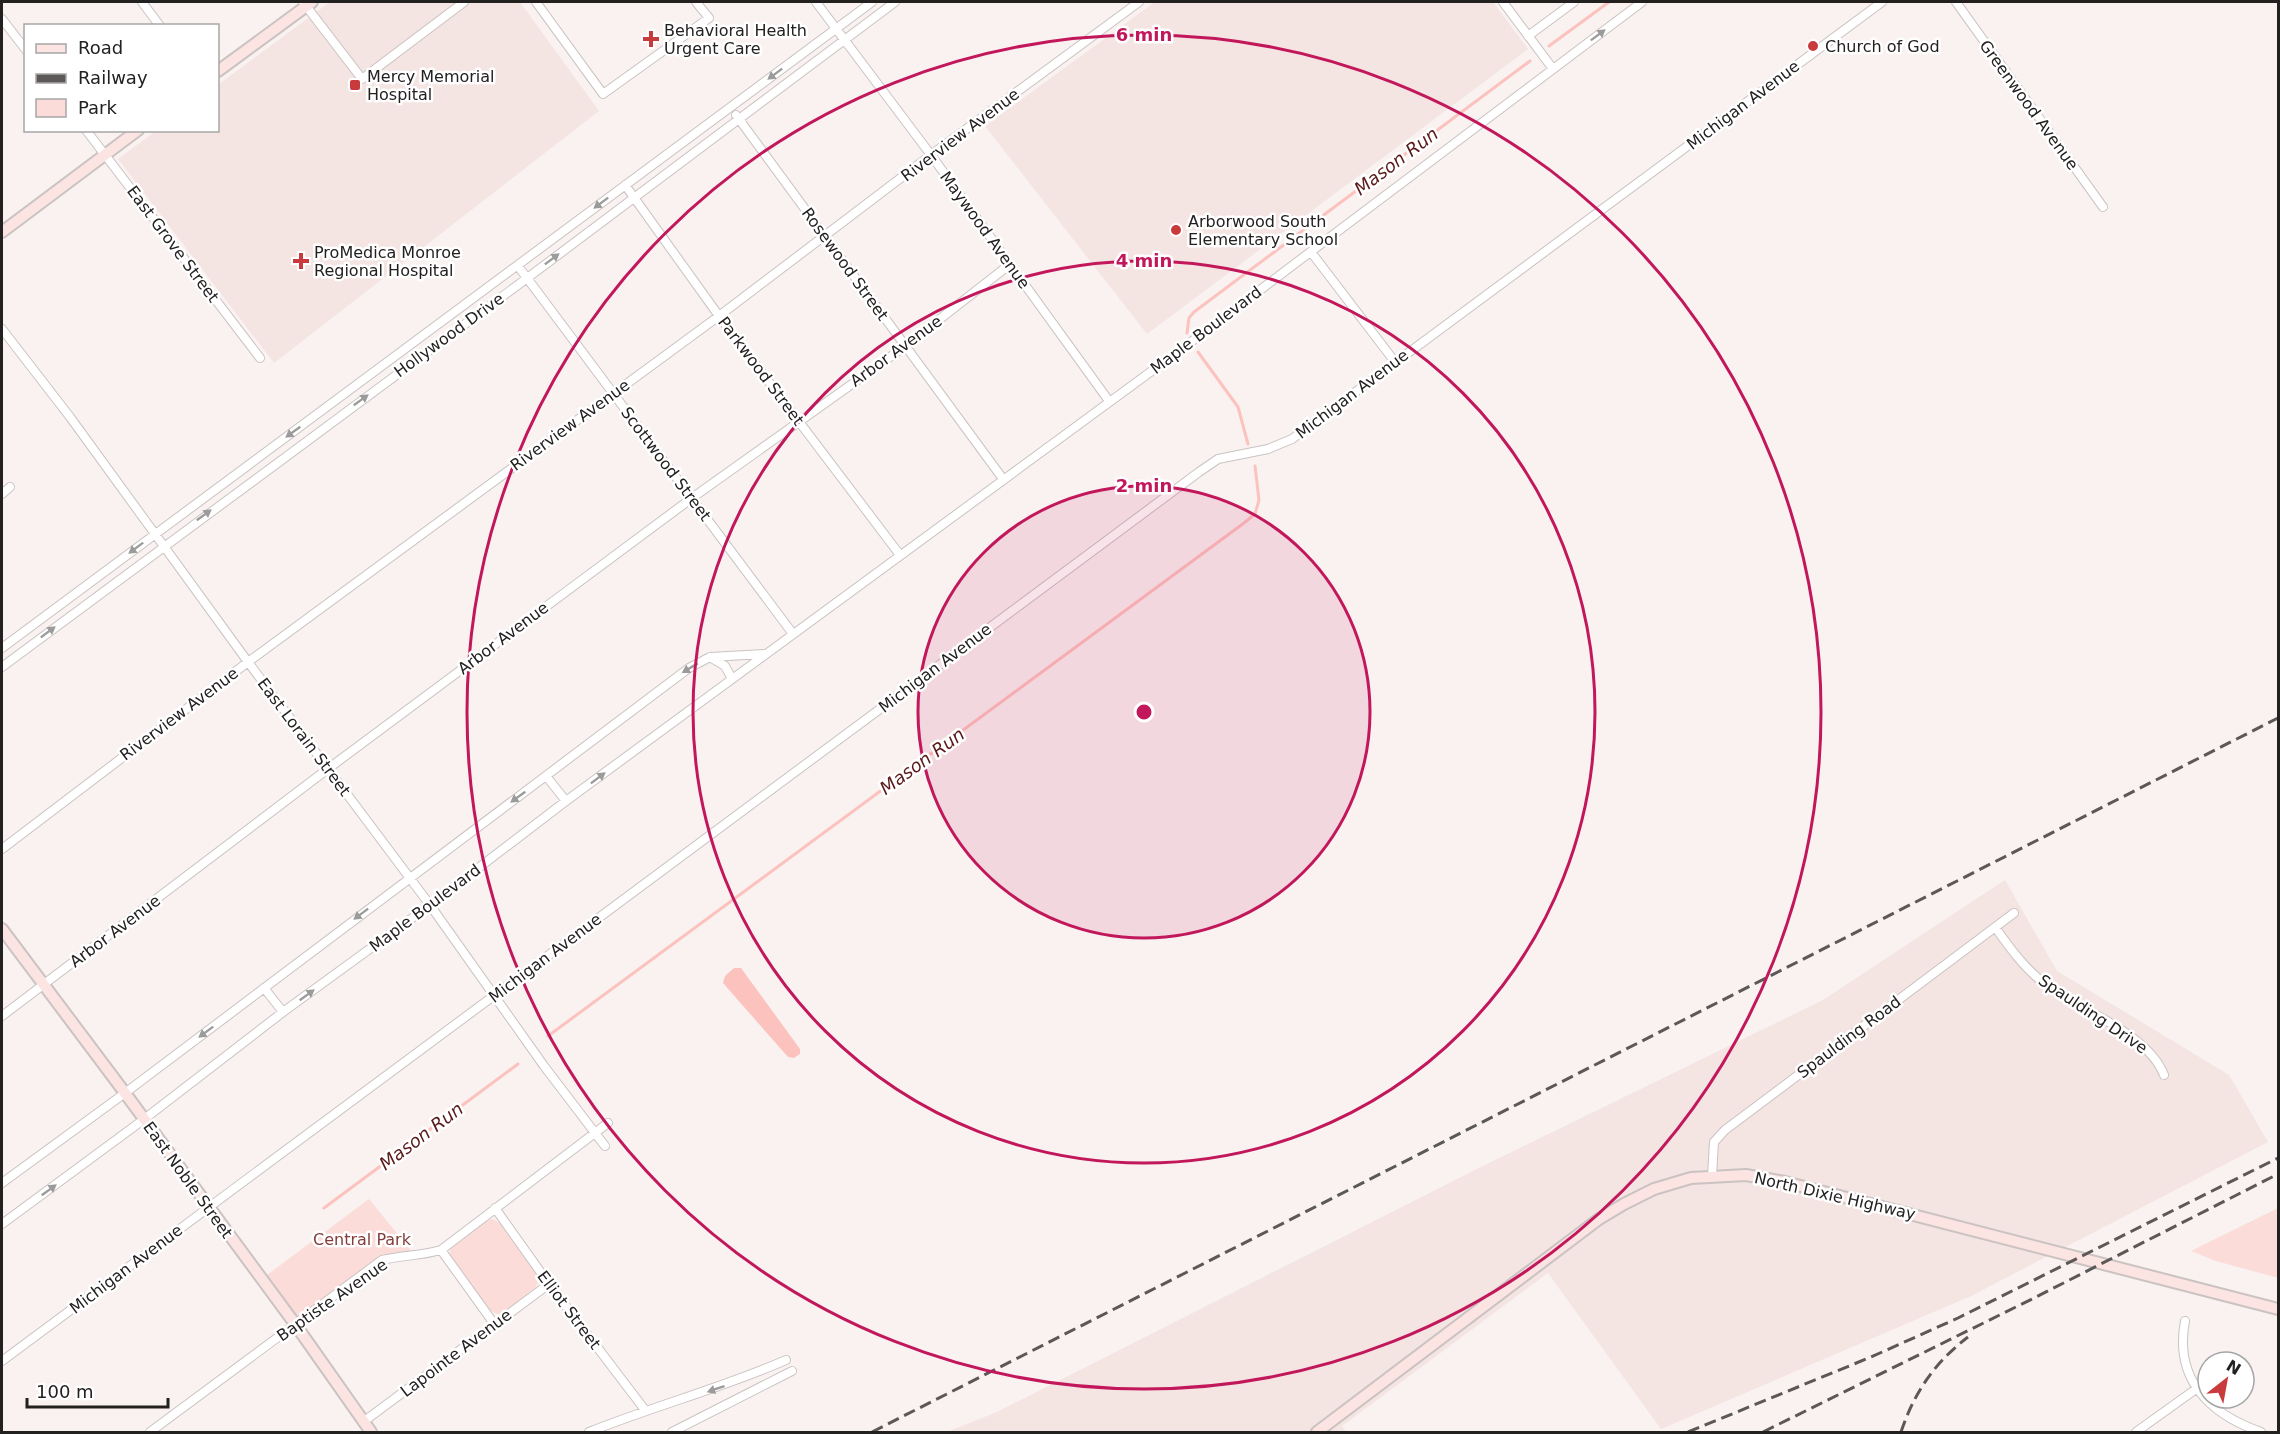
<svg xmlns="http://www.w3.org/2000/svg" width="2280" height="1434" viewBox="0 0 2280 1434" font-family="'DejaVu Sans',sans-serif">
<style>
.built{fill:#f4e4e2}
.green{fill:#fbdcd9}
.water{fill:#fcc2bd}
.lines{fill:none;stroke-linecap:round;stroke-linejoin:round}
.stream{stroke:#fcc2bd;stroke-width:3}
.street-casing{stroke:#cac3c2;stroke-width:10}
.secondary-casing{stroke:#cac3c2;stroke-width:14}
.street{stroke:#fff;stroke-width:8}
.secondary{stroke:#fce4e2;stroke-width:10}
.rail{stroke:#5c5858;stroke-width:3;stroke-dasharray:12 6;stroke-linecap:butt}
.oneway{fill:#9c9b9b}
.ring{fill:none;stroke:#c2185b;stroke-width:3}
.poi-dot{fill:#c93a3c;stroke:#fff;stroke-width:2}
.labels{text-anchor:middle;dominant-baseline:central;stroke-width:5;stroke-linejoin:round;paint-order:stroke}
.poi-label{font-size:16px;fill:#232020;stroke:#fff;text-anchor:start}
.street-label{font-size:16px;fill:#232020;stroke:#fff}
.park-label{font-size:16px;fill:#823d3a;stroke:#fff}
.water-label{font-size:18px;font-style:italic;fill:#5a1818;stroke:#fff}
.centre{fill:#c2185b;stroke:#fff;stroke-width:3}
.ring-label{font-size:18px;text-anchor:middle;font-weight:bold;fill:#c2185b;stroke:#fff;stroke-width:5;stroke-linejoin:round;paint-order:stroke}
</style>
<rect width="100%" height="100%" fill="#f9f2f1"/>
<path class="built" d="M330,2H520L599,111L274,363L118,159L156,131L218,130V85Z
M1155,2H1493L1528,49L1147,334L985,126Z
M2005,880L2057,971L2229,1075L2268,1142L1971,1296L1661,1429L1548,1273L1342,1426L1346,1432H947L997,1412L1479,1168L1823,1000Z"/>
<path class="green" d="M369,1199L413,1253L367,1268L298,1317L289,1314L263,1278Z
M2278,1208V1278L2216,1261L2191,1251Z
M493,1219L504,1226L539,1275L540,1280L535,1288L503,1313L497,1314L488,1309L451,1258C450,1253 449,1252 451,1248C456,1239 483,1221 493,1219Z"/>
<path class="water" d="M734,968H741L800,1049V1054L794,1058L788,1057L723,983L725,976Z"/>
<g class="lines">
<path class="stream" d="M1549,46L1609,2
M1187,333L1189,318L1194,312L1530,61
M1198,352L1238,407L1248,444
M548,1036L1244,523L1255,514L1259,500L1255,466
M324,1208L518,1064"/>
<defs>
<path id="street" d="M142,2L160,26
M303,2L362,79L464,2
M536,2L603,94L709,18L696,2
M816,2L931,155L1109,401
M1503,2L1553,69
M1956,2L2103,207
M2,19L26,50
M1528,36L1574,2
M736,115L1003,479
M86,130L260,358
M625,185L719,316L900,555
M1311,252L1395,362
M518,266L793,634
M2,329L70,417L248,662L430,905L544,1066L605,1146
M2,494L10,487
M2,648L872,2
M710,657L725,666L732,679
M2,667L526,279L895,2
M546,776L566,801
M2,849L248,662L719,316L931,155L1139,2
M1995,927C2009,947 2025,969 2044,983C2079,1010 2148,1033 2164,1075
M264,988L283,1012
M2,1016L329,768L692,498L904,347L1009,265
M1712,1176L1714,1142L1725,1130L2014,913
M2,1183L125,1093L689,668L710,657L765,654
M495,1208L549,1284L645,1410
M2,1224L143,1120L283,1012L430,905L566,801L1179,351L1642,2
M441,1250L495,1325
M2185,1321C2174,1379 2209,1414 2261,1432
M2,1361L1199,472L1218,459L1268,449L1292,439L1882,2
M363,1422L549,1284
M150,1432L382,1260C403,1255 420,1256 441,1250L608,1123
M589,1432C654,1406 722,1388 786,1360
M672,1432L792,1371
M2136,1432L2196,1389"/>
<path id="secondary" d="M218,71L312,2
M2,232L138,130
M2,929L125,1093L295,1324L371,1432
M1317,1432L1599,1219L1624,1204L1654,1189L1691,1178L1746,1175L1785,1182L2278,1309"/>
</defs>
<use href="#street" class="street-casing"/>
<use href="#secondary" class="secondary-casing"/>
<use href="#street" class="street"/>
<use href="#secondary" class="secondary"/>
<path class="rail" d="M872,1432L2278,718
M1688,1432L1871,1357L1958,1318L2278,1158
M1763,1432L2032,1299L2278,1174
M1901,1432C1914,1393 1934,1363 1968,1337"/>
</g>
<defs><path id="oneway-solid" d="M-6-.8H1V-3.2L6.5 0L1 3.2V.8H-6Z" transform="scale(1.5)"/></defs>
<g class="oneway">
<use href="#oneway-solid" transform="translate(1598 35) rotate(-37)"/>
<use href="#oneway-solid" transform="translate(775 74) rotate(143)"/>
<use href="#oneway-solid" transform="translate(601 203) rotate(143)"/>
<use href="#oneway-solid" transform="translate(552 259) rotate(-37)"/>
<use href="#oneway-solid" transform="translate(361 400) rotate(-36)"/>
<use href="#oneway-solid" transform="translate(293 432) rotate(144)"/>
<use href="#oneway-solid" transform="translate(204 515) rotate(-36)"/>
<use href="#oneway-solid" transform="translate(136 548) rotate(143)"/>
<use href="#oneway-solid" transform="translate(48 632) rotate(-37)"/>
<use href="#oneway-solid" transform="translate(690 668) rotate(149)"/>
<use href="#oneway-solid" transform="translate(598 778) rotate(-37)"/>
<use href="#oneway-solid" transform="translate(518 797) rotate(144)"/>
<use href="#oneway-solid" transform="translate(361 914) rotate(143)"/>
<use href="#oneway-solid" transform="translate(307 995) rotate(-36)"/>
<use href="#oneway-solid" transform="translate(206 1032) rotate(143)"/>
<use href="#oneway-solid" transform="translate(49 1190) rotate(-36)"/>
<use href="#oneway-solid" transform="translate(716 1389) rotate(161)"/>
</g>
<circle cx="1144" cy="712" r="226" fill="#c2185b" fill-opacity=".12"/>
<g class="ring">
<circle cx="1144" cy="712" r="226"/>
<circle cx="1144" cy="712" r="451"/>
<circle cx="1144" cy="712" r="677"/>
</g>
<g class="poi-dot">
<path d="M648 30h6v6h6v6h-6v6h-6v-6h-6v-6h6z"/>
<circle cx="1813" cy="46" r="6"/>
<rect x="349" y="79" width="12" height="12" rx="3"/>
<circle cx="1176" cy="230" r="6"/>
<path d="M298 252h6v6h6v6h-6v6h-6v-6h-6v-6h6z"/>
</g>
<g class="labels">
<g class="poi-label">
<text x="664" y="30">Behavioral Health<tspan x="664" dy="18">Urgent Care</tspan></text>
<text x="1825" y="46">Church of God</text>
<text x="367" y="76">Mercy Memorial<tspan x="367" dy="18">Hospital</tspan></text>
<text x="1188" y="221">Arborwood South<tspan x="1188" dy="18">Elementary School</tspan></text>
<text x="314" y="252">ProMedica Monroe<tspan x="314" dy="18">Regional Hospital</tspan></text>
</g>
<g class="street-label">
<text transform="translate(1743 105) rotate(-37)">Michigan Avenue</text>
<text transform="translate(2029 105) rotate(54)">Greenwood Avenue</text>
<text transform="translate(960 135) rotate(-37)">Riverview Avenue</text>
<text transform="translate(985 230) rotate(54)">Maywood Avenue</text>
<text transform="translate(173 244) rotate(53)">East Grove Street</text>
<text transform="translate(845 264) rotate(54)">Rosewood Street</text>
<text transform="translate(1206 330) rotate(-37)">Maple Boulevard</text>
<text transform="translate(449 335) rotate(-36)">Hollywood Drive</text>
<text transform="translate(896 351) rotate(-36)">Arbor Avenue</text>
<text transform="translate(761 371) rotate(53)">Parkwood Street</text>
<text transform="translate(1352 394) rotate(-37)">Michigan Avenue</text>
<text transform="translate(570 425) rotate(-36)">Riverview Avenue</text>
<text transform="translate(666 464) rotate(53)">Scottwood Street</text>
<text transform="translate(503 638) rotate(-37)">Arbor Avenue</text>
<text transform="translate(935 668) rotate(-37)">Michigan Avenue</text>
<text transform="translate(179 714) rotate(-37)">Riverview Avenue</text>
<text transform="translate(304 737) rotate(53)">East Lorain Street</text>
<text transform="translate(425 908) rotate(-37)">Maple Boulevard</text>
<text transform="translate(115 931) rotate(-37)">Arbor Avenue</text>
<text transform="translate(545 958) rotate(-37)">Michigan Avenue</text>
<text transform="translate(2093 1014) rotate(34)">Spaulding Drive</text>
<text transform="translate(1849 1037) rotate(-37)">Spaulding Road</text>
<text transform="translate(188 1180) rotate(54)">East Noble Street</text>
<text transform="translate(1835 1196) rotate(13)">North Dixie Highway</text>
<text transform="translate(126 1269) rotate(-37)">Michigan Avenue</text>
<text transform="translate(332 1300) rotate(-35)">Baptiste Avenue</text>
<text transform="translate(569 1310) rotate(53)">Elliot Street</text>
<text transform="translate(456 1353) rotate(-37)">Lapointe Avenue</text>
</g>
<g class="park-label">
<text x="362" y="1239">Central Park</text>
</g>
<g class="water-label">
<text transform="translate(1396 161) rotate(-37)">Mason Run</text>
<text transform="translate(922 761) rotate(-36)">Mason Run</text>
<text transform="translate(421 1136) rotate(-37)">Mason Run</text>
</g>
</g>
<circle cx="1144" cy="712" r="9" class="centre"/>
<g class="ring-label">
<text x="1144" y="41">6 min</text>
<text x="1144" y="267">4 min</text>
<text x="1144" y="492">2 min</text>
</g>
<rect width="2280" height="1434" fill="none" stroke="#232020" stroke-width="6"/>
<rect x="24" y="24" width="195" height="108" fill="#ffffff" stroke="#a7a6a6" stroke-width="1.5"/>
<rect x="36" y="44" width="30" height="9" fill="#fce4e2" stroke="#a7a6a6" stroke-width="1.5"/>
<text x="78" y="54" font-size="18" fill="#232020">Road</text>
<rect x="36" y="74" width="30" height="9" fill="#5c5858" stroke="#a7a6a6" stroke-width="1.5"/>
<text x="78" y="84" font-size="18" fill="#232020">Railway</text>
<rect x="36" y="99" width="30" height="18" fill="#fbdcd9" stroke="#a7a6a6" stroke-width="1.5"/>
<text x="78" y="114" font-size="18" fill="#232020">Park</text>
<g transform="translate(2226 1380) rotate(31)"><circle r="28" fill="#ffffff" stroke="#a7a6a6" stroke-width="1.5"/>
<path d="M0-4.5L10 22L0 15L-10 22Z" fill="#c93a3c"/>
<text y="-9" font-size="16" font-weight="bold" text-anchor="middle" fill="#232020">N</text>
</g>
<path d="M27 1398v9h141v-9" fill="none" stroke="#232020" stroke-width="3"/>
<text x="36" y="1398" font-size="18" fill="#232020" stroke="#ffffff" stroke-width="4.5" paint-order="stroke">100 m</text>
</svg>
